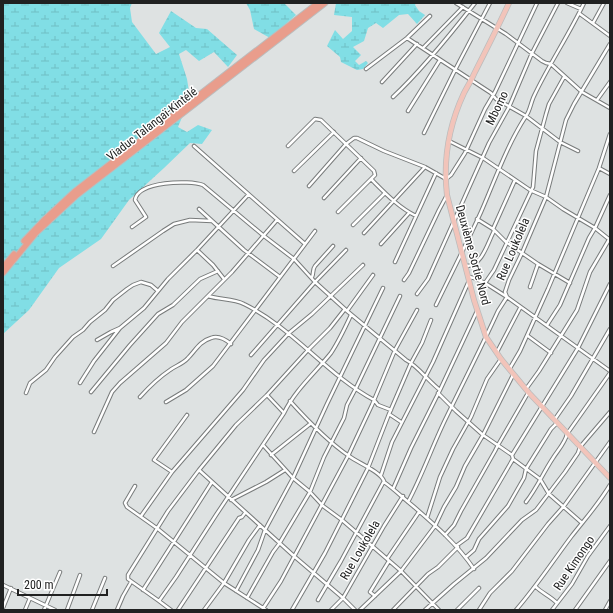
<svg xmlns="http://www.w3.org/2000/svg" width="613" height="613" viewBox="0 0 613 613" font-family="'Roboto Condensed',sans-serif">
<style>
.wetland{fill:url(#wetland-marsh)}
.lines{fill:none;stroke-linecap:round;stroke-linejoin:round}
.street-casing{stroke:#787b7b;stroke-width:4.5}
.primary-casing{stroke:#bcbcbc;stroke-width:6}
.highway-casing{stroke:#bcbcbc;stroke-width:7}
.street{stroke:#fff;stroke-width:2.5}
.primary{stroke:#f2c4ba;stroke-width:4.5}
.highway{stroke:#e99d8c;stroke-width:5}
.labels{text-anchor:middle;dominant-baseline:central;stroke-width:3;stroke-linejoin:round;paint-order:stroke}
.street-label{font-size:12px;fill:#202121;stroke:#fff}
</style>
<defs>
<pattern id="wetland-marsh" width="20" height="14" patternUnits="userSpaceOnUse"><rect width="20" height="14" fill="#81dee5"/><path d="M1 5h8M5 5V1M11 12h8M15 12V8" fill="none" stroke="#6fbec4"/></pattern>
</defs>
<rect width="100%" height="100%" fill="#dee2e2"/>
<path class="wetland" d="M3,3H132L130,8L132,22L156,54L170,47L159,33L171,11L196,28L207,29L237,55L228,67L214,52L199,61L186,50L179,54L187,79L190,98L178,127L187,132L198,125L212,130L202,144L190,143L164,168L129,200L101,239L59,268L29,310L3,334Z
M246,3H284L296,15L270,38L254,29L250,10Z
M336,3H416L415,5L419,11L425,15L417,24L408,14L399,15L383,28L376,23L368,28L364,41L353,47L361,55L355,61L359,65L366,61L368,63L363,69L357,70L341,62L340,57L327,46L335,30L343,39L352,31V17L334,15Z"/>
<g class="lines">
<defs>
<path id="street" d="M456,3L506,34L542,61L546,63L551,64L582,92L610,108
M567,3L581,9
M580,14L610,36
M593,23L604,3
M407,38L491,93L496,99L526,116L560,142L578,151
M423,48L463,7
M366,69L407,38L430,16
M382,82L417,44
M393,97C422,70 450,35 475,3
M597,100L610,82
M408,111L440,60
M424,133L455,70L490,3
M449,141L483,158L530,190L546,197L563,209L595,228L610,240
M194,146L305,244
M288,146L315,119L321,120L374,171L375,175L338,212
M599,168L610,174
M294,171L334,132
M371,179C385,193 398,207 416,216
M309,186L346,144L354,138H357L384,151L425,167
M324,198L361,158
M199,209L244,250L280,277
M477,219L493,229L506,242L538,264L570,283
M353,225L385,193
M132,227L146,217L135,200C138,181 189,180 203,185L264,236L294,259L315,282L347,311L406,360C418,366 428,381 440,390
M493,229L515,180
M364,233L425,167L446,179L451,175L465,153L485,109L495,92L537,3
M381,244L409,213
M197,250L213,265L224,279
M395,262L436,173
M113,266L163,231L174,224L190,220L212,221
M467,266C482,266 488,242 494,231
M312,277C314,273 312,270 315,266L333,246
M469,277L474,278L485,283L507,297L610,371
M404,280L409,273L439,210L447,195
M485,283L494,270L533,187L536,151L546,114L549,104L564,77
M530,287L538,264
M417,294L428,279L489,143L509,107L532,53L558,3
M208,296C220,300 233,298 244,304C293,328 326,374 374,400L378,405L391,410
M436,305C451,274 467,243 481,212C495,180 507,145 526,116C530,111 531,102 534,96C549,64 569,35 584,3
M345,309L330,328L308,350L267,395L236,425L199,470L168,511L128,575V579L159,601L176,577L216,515L284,413C295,390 315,373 331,353C339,341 345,328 351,315
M347,311L373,275
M547,325L560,305L589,238L595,228L610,195
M528,336L551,353
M97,340L111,332L120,328
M497,352L520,308
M251,355L315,282L346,250
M510,368L520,351L548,289L599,168L610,134
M80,383L94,361L120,328L144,308L168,279L197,250L248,195
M526,389L539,371L577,310L590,272L610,238
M91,392L130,345L158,314L173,305L200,279L218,271
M26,393L30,383L46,370L55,357L73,337L83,330L90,322L105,310L113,300L127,289L133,285L141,282L151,285L158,291
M438,393L456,411L483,435L512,455L513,459L540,479L549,494L582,523
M267,395L284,413
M140,397C149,387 158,378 170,370C175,366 183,364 188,358C195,351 200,341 211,338C218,335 225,339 231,344
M290,401C308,421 327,441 349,456C358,463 380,471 384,481L341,561L318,600
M166,402L186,390L213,366L315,231
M389,414L401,422
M555,419L571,396L610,329
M94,432L112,392L120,383L166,343L182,322L232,272L277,220
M263,445L293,478L310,492L323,506L342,520L401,571L439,610
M271,455L310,424
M512,455L578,348L610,284
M199,470L295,557L343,598L355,610
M172,472L154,460L187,415
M381,475L392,442L433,362L468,283
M384,482C394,489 403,498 413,506C435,525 457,544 474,569
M135,486L125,503L127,507L158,529L224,583L266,610
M393,489L411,448L440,390L477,311
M231,500L266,482L285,470
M408,502C423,474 433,444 447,416C464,381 482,346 498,311L507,297L505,292L509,280L522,253L546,197L566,120L574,104L610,44
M526,502C537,488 543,473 553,458C558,450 565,443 567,434L610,373
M141,516L172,472L243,390L264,360L289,333L312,314L363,265
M427,518L440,477L453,449L471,417L487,379L501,359
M445,535L454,525L461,511L495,451L498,445L528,393
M456,546L467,538L513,459
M466,557L474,550L479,539L508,506L524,478L526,469L551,429L557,423
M387,559L419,512
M3,585L55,610
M536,587C542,593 550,596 557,603
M143,590L212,482
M236,591L258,550L265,530L293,478L327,404L383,288
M375,596L370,592L389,561
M247,598L273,552L279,544L310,492L324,457L344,418L347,405L356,388L400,296
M159,601L171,610
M3,608L11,588
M25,610L30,598
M44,610L60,572
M67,610L80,575
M92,610L105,578
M117,610L123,596L131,582
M178,610L239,518L242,517L245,513
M204,610L224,583L249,540L260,525
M262,610L281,581L348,456L372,405L395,350L417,310
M292,610L325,553L368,468L389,414L411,363L422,343L431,320
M331,610L343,598L384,526L403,496
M360,610L401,571L435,526L444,507L456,487L465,466L483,435L513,375
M393,610L428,574L438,567L458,547
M425,610L454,584L486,558L522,520L536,510L565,472L578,453L580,447L610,412
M457,610L479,588
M479,610L490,593L512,571L548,524L564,506L610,442
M516,610C536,587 553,561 571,537C585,519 598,505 610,485
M552,610L572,584L588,556L610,526
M575,610L610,561
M605,610L610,601"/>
<path id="primary" d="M509,3C498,27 486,50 474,74C471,81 467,87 464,93C449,125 443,160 447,195L474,300L486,337L501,359L529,393L610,478"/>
<path id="highway" d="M24,241L45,219L74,192L318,3
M3,267L14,254
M3,273L36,233L77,195L325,3"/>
</defs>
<use href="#street" class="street-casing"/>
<use href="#primary" class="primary-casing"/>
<use href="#highway" class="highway-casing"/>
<use href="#street" class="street"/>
<use href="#primary" class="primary"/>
<use href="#highway" class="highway"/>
</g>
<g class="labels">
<g class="street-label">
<text transform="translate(497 108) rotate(-64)">Mbomo</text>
<text transform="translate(152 124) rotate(-38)">Viaduc Talangaï-Kintélé</text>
<text transform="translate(513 249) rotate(-67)">Rue Loukolela</text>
<text transform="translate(473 255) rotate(75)">Deuxième Sortie Nord</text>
<text transform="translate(360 550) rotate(-60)">Rue Loukolela</text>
<text transform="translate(574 563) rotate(-56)">Rue Kimongo</text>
</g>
</g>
<rect width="613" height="613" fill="none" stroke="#202121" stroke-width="8"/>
<path d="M18 589v6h89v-6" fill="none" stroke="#202121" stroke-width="2"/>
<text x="24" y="589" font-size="12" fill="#202121" stroke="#ffffff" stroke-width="3" paint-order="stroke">200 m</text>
</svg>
